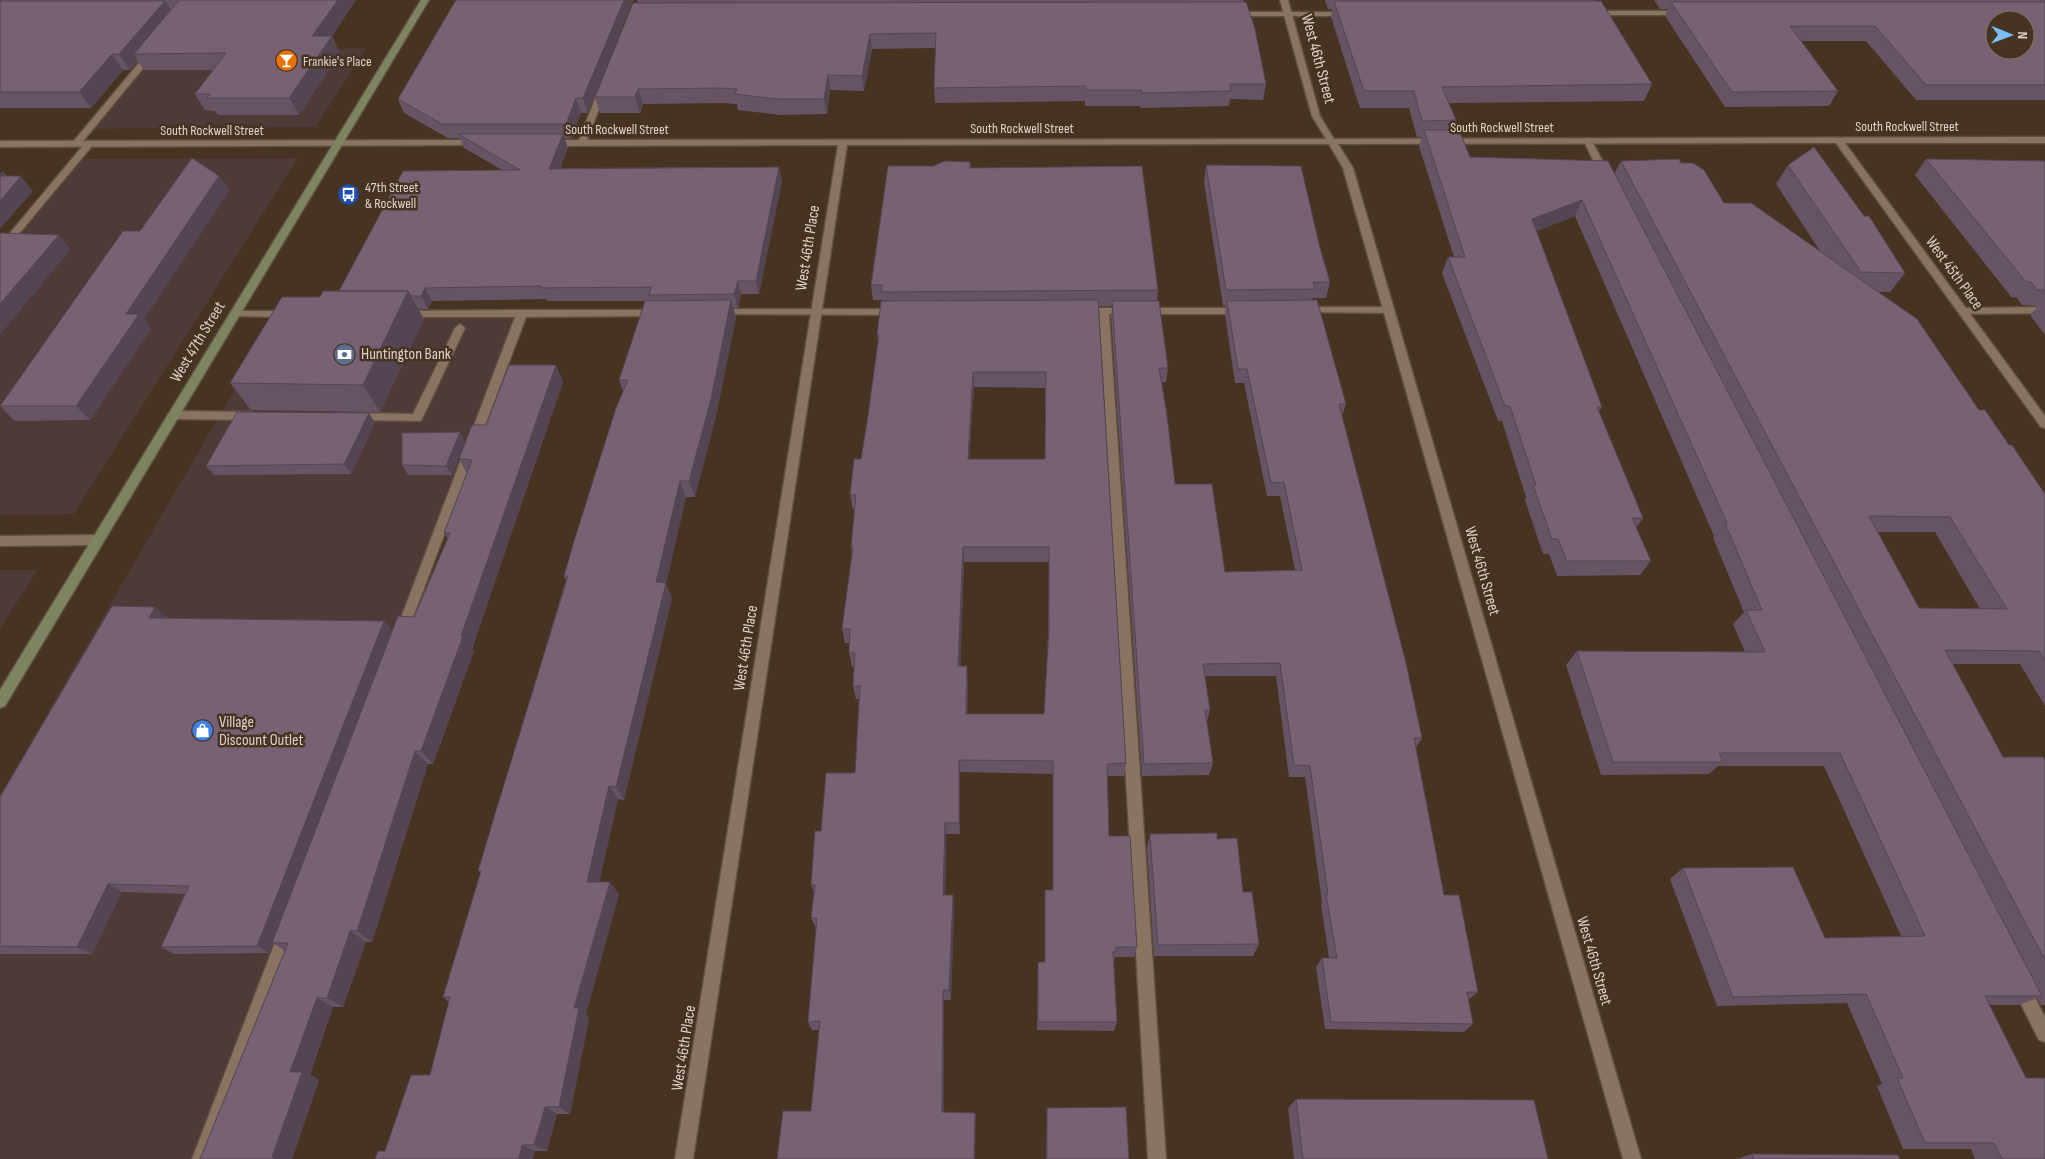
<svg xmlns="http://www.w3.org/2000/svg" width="2045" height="1159" viewBox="0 0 2045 1159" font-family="'Sofia Sans Condensed',sans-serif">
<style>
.commercial{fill:#4e3a36}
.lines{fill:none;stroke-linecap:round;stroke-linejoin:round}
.service-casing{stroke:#5d4f3f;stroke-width:3}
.minor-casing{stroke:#5d4f3f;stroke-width:3}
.secondary-casing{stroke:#5d4f3f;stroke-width:3}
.service{fill:#887461;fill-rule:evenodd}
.minor{fill:#887461;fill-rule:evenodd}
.secondary{fill:#7e8462;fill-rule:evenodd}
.wall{fill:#665464;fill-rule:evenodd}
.shaded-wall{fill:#534551}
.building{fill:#776274;stroke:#534551;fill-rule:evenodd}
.labels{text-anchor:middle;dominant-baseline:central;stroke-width:5;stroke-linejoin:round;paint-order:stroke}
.far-poi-label{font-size:14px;fill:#dfd3c9;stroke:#463322;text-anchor:start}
.far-street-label{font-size:14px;fill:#dfd3c9;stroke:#463322}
.street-label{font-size:16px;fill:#dfd3c9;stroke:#463322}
.poi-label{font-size:16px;fill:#dfd3c9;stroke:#463322;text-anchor:start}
</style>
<rect width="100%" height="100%" fill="#463322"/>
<path class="commercial" d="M366,48L316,127L88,129L154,50Z
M298,158L74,514L0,515V251L77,159Z
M522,313L201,1159H0V795L278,314Z
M0,570H38L0,629Z"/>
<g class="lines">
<defs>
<path id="service" d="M1589,11H1682L1686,13L1682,15H1589Z
M1232,12H1347L1351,14L1347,16H1235L1231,14Z
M148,52L155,54L79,146H73V142Z
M600,86L607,88L586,143L579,145L578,143Z
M1588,138L1592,141L1610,175L1608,177H1602L1600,175L1584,141Z
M89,141L92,142V146L3,253L0,254V245L86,142Z
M1305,307H1389L1394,310L1389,313L1301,312L1300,310Z
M2045,307V313L1963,314L1958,311L1963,308Z
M1082,308H1242L1247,311L1242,314H1109L1166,1159H1148L1099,314L1078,313L1077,311Z
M717,309H895L900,312L895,315L713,314L712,312Z
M522,310H657L662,313L657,316L526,317L408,631L407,635L402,636L397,635L396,631L515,317H405L400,314L405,311Z
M235,311H287L292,314L287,317L231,316L230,314Z
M460,324L465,328L421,421L352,420L350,417L352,414L356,413L413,414L455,328Z
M173,411L251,412L257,416L251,420L173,419L167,415Z
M287,924L292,927L295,932L210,1159H192L279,932L282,927Z
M2021,980L2027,982L2045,1017V1042L2039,1040L2013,988L2015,982Z"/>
<path id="minor" d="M1280,0H1288L1320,116L1334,139L2045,137V143H1845L2045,416V428L2041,427L1836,143L1338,144L1353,168L1641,1159H1623L1343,168L1329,144L847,145L693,1159H675L838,145L550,146L546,143L550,140L1326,139L1312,116Z
M477,140L481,143L480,145L0,147V141Z
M98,535L104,540L98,545L0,546V536Z"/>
<path id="secondary" d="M421,0H429L5,706L0,708V690Z"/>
</defs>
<use href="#service" class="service-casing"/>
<use href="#minor" class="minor-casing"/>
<use href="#secondary" class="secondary-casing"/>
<use href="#service" class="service"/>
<use href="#minor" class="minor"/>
<use href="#secondary" class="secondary"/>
</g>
<path class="wall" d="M0,0H356L332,36L340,53L299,115H218L215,111L205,110L195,94L213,70H144L138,61L130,70H123L91,108H0Z
M456,0H633L588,113H581L571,138H564L568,148L560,168L779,167L782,181L759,294H741L738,308H733L736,317L716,416L695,497H686L666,584L672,598L624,800L618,799L599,882L619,894L586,1014L589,1018L570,1114H557L547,1151H385L430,1075L449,1002L443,997L481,873L478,871L566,580L564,576L623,391L619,380L651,301H547L546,299L432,301L428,309H418L424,319L380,412L251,410L230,383L320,297L339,291L502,170L464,148L460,138H448L404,113L398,99Z
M637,0H1243V2L1266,84L1263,100L1230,99L1229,106L1140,108V106H1085V101L935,103L934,88L936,48L872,49L864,91L830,90L827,114L780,115L738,110L737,104L723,103L643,104L640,113H600L595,97L638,3Z
M1325,0H1594L1652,84L1644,101L1449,103L1456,120L1453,130L1470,157L1614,174L1621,161L1681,163L1724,203L1820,251L1776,184L1788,165L1905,273L1890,292H1878L2009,445L2045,494V706L2020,664H1952L2003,757L2045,760V1005H2041L2037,998L2019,1005H1989L2045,1159H1975L1971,1149H1903L1877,1086L1882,1084L1847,1003L1717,1006L1670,879L1683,868L1825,938L1901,936L1824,766H1718L1709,774L1601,775L1566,665L1577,651L1745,652L1733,624L1744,612L1713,538L1714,536L1575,216L1536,231L1602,407L1599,411L1643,518L1636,528L1651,561L1640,575L1557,576L1549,554H1543L1525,500L1526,497L1502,421H1498L1442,273L1448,257H1454L1419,146L1422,137H1417L1409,108H1360L1331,17L1332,9H1328ZM1877,532H1935L1980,609L1919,608Z
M1654,0H2045V100H1916L1866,41H1800L1838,91L1829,106L1725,107L1665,16L1668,9H1660Z
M1926,159L2045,161V335L2030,315L2038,306L2022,305L2016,297L2012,298L1915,175Z
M970,162L971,168L1158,290L1157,301L1168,368L1166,382H1162L1175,484L1225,572L1295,570L1280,496H1267L1244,383H1235L1225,315L1226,306H1223L1204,182L1206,165L1320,248L1330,282L1326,298H1313L1312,300L1346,404L1342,416L1422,738L1416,748L1444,895L1478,992L1468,1000L1473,1024L1464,1032L1325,1029L1316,967L1322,958H1329L1321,904L1322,902L1305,777H1289L1276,676H1205L1210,710L1207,721L1213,763L1209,775L1142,776L1111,316L1112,306H1099L1126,763L1124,776H1107L1109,836L1137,947L1134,957H1115L1114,962L1117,1022L1114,1031L1037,1030L1038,962H1045V890H1053V774L960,772V834H946L945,895L954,906L951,1000H944V1112L975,1113L976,1119L811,1111L819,1030H812L808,1022L816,928L811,918L814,893L811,885L821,831L855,773L859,699H856L853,686L854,667H852L849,653V643H845L842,629L852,554L851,547L855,510H853L850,495L861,459L868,416L878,342L877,335L883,300H873L871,285L933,166ZM974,387L1045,388V459H969ZM964,562H1049L1048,638L1044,714H967L968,680L960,666Z
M219,176L229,191L144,319L151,329L90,420L15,421L0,406L140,231Z
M563,382L472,649L474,651L433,764H428L372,942H366L343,1007H333L310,1075L319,1080L292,1159H200L285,951L273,943L269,953L174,954L161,947L185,894L122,892L92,954H0V797L167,617L166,619L384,621L392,631L414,617L448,538L444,533L467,474L459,459L486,425Z
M375,423L351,474L214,475L206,466Z
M465,442L452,475H408L402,465Z
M1150,834L1217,839L1243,892L1259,944L1253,956H1154L1147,848Z
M1296,1099L1548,1159H1294L1288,1108Z
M1047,1108L1129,1159H1046Z
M1752,1154L1900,1159H1737Z"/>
<path class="shaded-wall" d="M338,0H356L321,53L312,36Z
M624,0H633L588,113L583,98Z
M165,1L175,17L134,54L138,61L130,70L119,54Z
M870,34L872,49L864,91L862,76Z
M332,36L340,53L299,115L289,98Z
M112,54L123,70L91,108L79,92Z
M828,75L830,90L827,114L824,99Z
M638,89L643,104L640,113L635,97Z
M576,98L581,113L571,138L566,124Z
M563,134L568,148L554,182L549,169Z
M779,167L782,181L759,294L756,281Z
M3,171L14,184L21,176L33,191L0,229V174Z
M219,176L229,191L144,319L151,329L90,420L76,406L126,314Z
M1582,200L1575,216L1525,236L1532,219Z
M59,235L71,249L0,335V304Z
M738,281L741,294L738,308L734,294Z
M425,288L432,301L428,309L421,296Z
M408,291L424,319L380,412L363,385Z
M731,300L736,317L716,416L695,497L689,481Z
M556,365L563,382L472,649L474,651L433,764L421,751Z
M973,372L974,387L968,475V459Z
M369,413L375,423L351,474L344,464Z
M460,432L465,442L452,475L446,466Z
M680,481L686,497L666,584L672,598L624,800L616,787L656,582Z
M963,547L964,562L960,680L958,666Z
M155,607L167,617L160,629L149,618Z
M384,621L393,631L269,953L257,946Z
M967,666L968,680L967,727L966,714Z
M415,751L428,764L372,942L357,931Z
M959,760L960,772V834L959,823Z
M609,786L618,799L597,893L587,882Z
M945,823L946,834L945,906L943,895Z
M610,882L619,894L586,1014L589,1018L570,1114L559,1107L574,1008Z
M108,884L122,892L92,954L77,947Z
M953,895L954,906L951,1000L949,990Z
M350,931L366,942L343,1007L327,998Z
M943,990L944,1000V1119L942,1112Z
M317,998L333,1007L310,1075L319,1080L292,1159H274L272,1157L290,1072Z
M545,1107L557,1114L547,1151L534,1145Z
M975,1113L976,1119L975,1159H974Z
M522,1145L535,1151L533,1159H519Z"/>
<path class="building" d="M179,0H338L312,36H332L289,98H207L210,94H195L226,53L134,54Z
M456,0H624L583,98H576L566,124H442L398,99Z
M0,1H165L119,54H112L79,92H0Z
M1334,1H1601L1652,84L1442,87L1456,120L1422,121L1414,91H1364Z
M1246,2L1255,29L1266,84H1230L1231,91L1142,93V90H1086L1085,86L934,88L936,33L870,34L862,76L828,75L824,99H777L735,94L737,89L720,88L638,89L635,97H595L633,3Z
M1671,2H2045V85H1926L1875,26H1790L1838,91L1732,92ZM1995,20H2025V50H1995Z
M1424,130H1459L1470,157L1608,161L2042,996H1985L2026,1078H2045V1159H2002L1994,1143H1925L1897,1078H1903L1866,994L1733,997L1683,868L1793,867L1825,938L1925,936L1840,753H1719L1723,762H1613L1577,651L1765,652L1746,610H1762L1725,523H1727L1582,200L1532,219L1602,407H1597L1643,518H1632L1651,561H1567L1558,539H1552L1533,485H1536L1510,406H1505L1448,257H1465Z
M458,134H563L549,169L779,167L756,281H738L734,294L649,295L651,287L541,288L542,286L425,288L421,296H411L408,291H339L403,171L520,170Z
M1814,147L1864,216H1869L1905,273L1861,272L1788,165Z
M192,158L219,176L126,314H139L76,406H0L123,231H140Z
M1679,159L1681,163H1693L1704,170L1724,203H1751L1917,319L1979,410H1985L2009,445H2012L2045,494V660L2039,651L1945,650L2003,757H2043L2045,760V960L1621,161ZM1869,516L1950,517L2007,609L1919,608Z
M1926,159L2045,161V290H2037L2031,282H2026Z
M945,161L970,162V168L1142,166L1158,290L881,292L882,285H871L888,166H933Z
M1206,165L1301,166L1320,248L1330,282H1313L1315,289L1226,290Z
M0,176H21L0,201Z
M0,233L59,235L0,304Z
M323,291H408L363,385L230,383L282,297H320Z
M731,300L711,399L689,481H680L656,582L666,583L616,787L609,786L587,882H610L574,1008H579L559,1107H545L534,1145H522L519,1159H375L378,1151H385L411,1075H430L450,997H443L481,871H478L495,814L568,576H564L574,541L616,408L628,380H619L645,301Z
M1098,300L1126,763L1107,764L1109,836H1130L1137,947H1116V952H1113L1117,1022H1038V962H1045V890H1053V761L959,760V823H945L943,895H953L949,990H943L942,1112L975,1113L974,1159H777L783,1111H811L820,1021L808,1022L817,918H811L815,885H811L815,831H821L826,773H855L860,686H853L855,653H849L850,629H842L853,547H851L856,495H850L854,459H861L868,416L879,335H877L881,301ZM973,372H1046L1045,459H968ZM963,547H1049V629L1044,714H966L967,666H958Z
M1317,300L1346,404H1339L1406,663L1422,738H1414L1444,895H1459L1478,992H1467L1473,1024L1331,1022L1322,958H1337L1326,894H1328L1310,766L1294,765L1280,663L1203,664L1210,710H1205L1213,763L1144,764L1112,301H1159L1168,368H1159L1167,415L1175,484H1212L1225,572L1302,570L1284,482L1271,483L1247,369H1238L1227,301Z
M509,365H556L461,636H463L421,751H415L357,931H350L327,998H317L290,1072H302L272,1157H275L274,1159H200L288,943H272L398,616L414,617L450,533H444L472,460L459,459L472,425H486Z
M237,412L369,413L344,464L206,466Z
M460,432L446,466L402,465V433Z
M112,606L155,607L149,618L384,621L257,946L161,947L189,886L108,884L77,947L0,946V797Z
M1217,833V839L1237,838L1243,892H1252L1259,944L1158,945L1150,834Z
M1296,1099L1534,1100L1548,1159H1303Z
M1126,1107L1129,1159H1047V1108Z
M1752,1154L1898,1155L1900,1159H1753Z"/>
<defs>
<symbol id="bar-disc" viewBox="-11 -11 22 22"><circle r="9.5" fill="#e8710a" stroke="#463322"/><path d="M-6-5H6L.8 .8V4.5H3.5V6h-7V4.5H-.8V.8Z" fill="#fff"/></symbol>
<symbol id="bus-disc" viewBox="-11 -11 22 22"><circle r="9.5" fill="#1a4fb4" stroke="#463322"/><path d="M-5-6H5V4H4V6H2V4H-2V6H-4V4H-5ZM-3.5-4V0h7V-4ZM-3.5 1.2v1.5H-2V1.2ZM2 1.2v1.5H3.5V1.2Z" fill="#fff"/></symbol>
<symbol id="bank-disc" viewBox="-11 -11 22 22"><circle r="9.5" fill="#5c6f8a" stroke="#463322"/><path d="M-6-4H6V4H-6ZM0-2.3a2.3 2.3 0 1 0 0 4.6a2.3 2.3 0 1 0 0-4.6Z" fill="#fff"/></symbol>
<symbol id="shop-disc" viewBox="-11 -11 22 22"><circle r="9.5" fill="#3f7fe0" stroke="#463322"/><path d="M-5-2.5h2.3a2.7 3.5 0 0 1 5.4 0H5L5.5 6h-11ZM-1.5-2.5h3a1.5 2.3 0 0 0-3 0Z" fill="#fff"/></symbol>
</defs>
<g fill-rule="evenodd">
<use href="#bar-disc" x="274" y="48" width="25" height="25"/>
<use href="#bus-disc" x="336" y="182" width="25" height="25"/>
<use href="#bank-disc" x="332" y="342" width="25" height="25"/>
<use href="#shop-disc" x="190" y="718" width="25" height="25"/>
</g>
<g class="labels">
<g class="far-poi-label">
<text x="303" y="61">Frankie's Place</text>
<text x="365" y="187">47th Street<tspan x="365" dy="16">&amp; Rockwell</tspan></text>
</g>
<g class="far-street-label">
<text x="1907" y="126">South Rockwell Street</text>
<text x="1502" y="127">South Rockwell Street</text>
<text x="1022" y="128">South Rockwell Street</text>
<text x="617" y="129">South Rockwell Street</text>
<text x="212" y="130">South Rockwell Street</text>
</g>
<g class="street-label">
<text transform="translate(1318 59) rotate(75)">West 46th Street</text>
<text transform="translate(808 248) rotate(-81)">West 46th Place</text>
<text transform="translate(1954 273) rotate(54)">West 45th Place</text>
<text transform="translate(198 342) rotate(-59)">West 47th Street</text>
<text transform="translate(1482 571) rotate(74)">West 46th Street</text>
<text transform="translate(746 648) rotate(-81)">West 46th Place</text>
<text transform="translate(1594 961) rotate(74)">West 46th Street</text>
<text transform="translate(684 1048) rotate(-81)">West 46th Place</text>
</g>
<g class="poi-label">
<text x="361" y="354">Huntington Bank</text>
<text x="219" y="722">Village<tspan x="219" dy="18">Discount Outlet</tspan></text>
</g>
</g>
<g transform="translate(2010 35) rotate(91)"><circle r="24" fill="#463322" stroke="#837365"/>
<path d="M0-4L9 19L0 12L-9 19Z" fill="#78bff7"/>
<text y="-8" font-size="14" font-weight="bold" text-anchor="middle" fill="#dfd3c9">N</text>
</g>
</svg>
